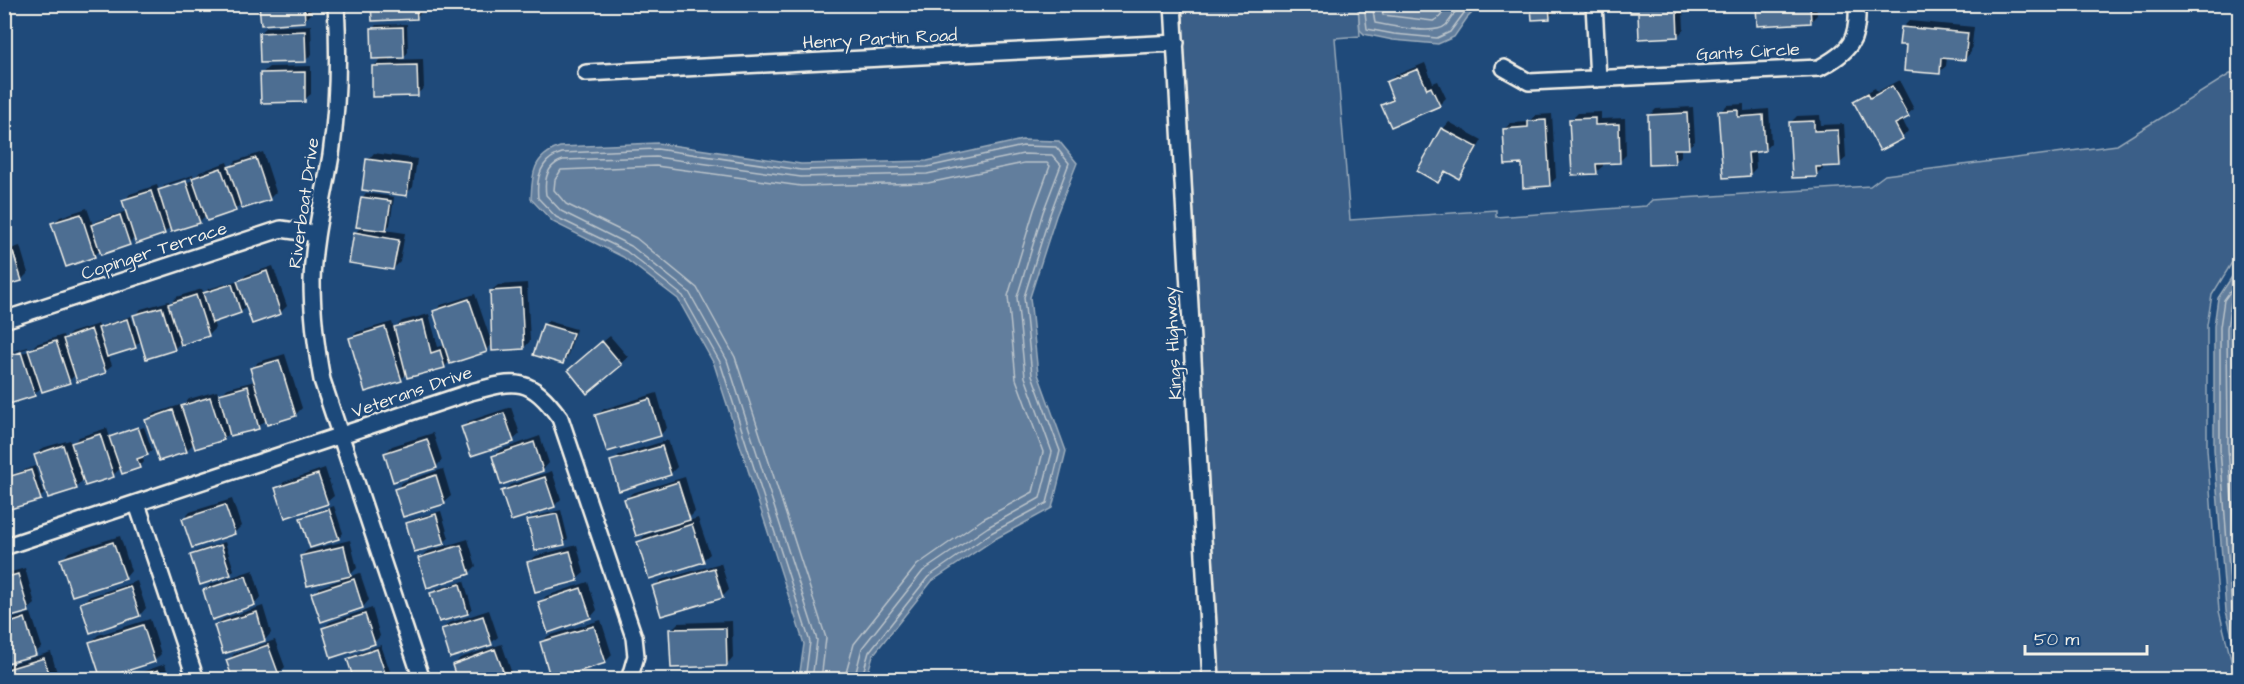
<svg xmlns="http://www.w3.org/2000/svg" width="2244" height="684" viewBox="0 0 2244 684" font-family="'Architects Daughter',sans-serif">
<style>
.green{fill:#3a5f88;stroke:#97a8b8;stroke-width:1.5}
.water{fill:#627e9d;stroke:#9cacbb;stroke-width:1.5}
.shadow{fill:#0007;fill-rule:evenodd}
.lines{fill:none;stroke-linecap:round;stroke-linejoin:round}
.shore{stroke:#bac3ca;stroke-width:1.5}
.building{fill:#4d6e92;stroke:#f4f1e8;stroke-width:1.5}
.minor-casing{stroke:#f4f1e8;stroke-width:20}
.minor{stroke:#1f4a7a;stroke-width:15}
.labels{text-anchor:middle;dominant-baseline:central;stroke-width:5;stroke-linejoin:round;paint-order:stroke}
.street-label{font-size:18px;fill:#f4f1e8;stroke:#1f4a7a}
</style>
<rect width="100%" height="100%" fill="#1f4a7a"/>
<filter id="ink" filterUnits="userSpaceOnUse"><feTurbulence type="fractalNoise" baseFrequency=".0167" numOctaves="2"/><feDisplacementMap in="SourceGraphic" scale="12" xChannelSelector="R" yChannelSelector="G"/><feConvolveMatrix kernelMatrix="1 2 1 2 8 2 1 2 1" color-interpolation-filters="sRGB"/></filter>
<g filter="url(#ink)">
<path class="green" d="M1182,5H1358L1360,36L1335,38L1350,220L1496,210V217L1646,206L1652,200L1870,186L1885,175L2117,145L2230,74L2239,73V251L2212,295L2207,325V449L2219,611L2234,672L2239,679H1220Z"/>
<path class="water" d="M1358,5H1473L1474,11L1467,18L1454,37L1438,44L1393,40L1364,34L1360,30Z
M1022,140L1059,141L1077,163L1056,216L1030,297L1038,374L1066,451L1052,508L995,539L932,581L873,655L866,679H799L804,644L714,364L678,299L623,257L553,222L531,199C532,174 533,156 560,147L657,143L801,164L927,161Z
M2239,266V665L2226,611L2214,449V326L2218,298Z"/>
<path class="shadow" d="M261,4H310L311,14L304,21Z
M372,4H422L423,11L416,17Z
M1508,4H1556V11L1549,17L1533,5Z
M1631,4H1692L1686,10H1683L1684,29L1678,36Z
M1757,4H1816L1817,15L1810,22Z
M1909,21L1974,27L1971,52L1965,59L1947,57L1946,66L1939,72L1908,44L1902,28Z
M407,24L408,52L404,57H389V60L423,59L424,88L417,94L373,67L383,57L372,29L376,25Z
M311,25L312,54L305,61L260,33L267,27Z
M1425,63L1433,83L1438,81L1446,98L1439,105H1383L1394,97L1388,83L1394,76Z
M311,66V94L304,100L262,73L269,67Z
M1899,80L1914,109L1902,119L1908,131L1902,138L1855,101L1862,95L1875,88L1877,92Z
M1744,104V111L1769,109L1771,143L1764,150L1755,151L1756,168L1749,175L1720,112L1727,105Z
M1693,107L1695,141L1688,147L1681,148V156L1674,162L1649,116L1656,109Z
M1601,112V119L1625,118L1626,155L1620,161L1603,162V166L1596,172L1571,120L1578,113Z
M1552,114L1556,178L1549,185L1523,163L1504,129L1511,123L1530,122L1536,115Z
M1820,115L1821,125L1844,124L1846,158L1839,164L1822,165L1823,169L1816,175L1791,122L1797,116Z
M1449,122L1482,140L1465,170L1459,177L1447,170L1438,181L1419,171L1443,129Z
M263,152L276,192L269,199L241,203L235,210L206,215L199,222L171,226L164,233L135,237L129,243L101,249L94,256L53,224L60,217L87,208L93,225L97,221L127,211L124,201L130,194L157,185L159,191L166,184L193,175L194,178L200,172L227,162L229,168L236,161ZM193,177L194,180L165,189V186Z
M374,153L417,159L413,187L406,194L368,160Z
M366,193L394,197L390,225L385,230L405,233L400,262L393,269L355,233L362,226V198Z
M20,246L28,273L21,280L4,285V251Z
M273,266L287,306L280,313L244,296H241L245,308L241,312L213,321L215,328L208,335L182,341L174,349L142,340L135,346L108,355L112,365L105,371L76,374L69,381L42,387L34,394L7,403L4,395V359L29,351L28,348L4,356V354L28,347L29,351L36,344L63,335L64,339L71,333L98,324L100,329L104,325L131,316L138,335L140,334L135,316L141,309L169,301L170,304L176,297L202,289L204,294L208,289L236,281L237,284L246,275Z
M527,283L530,341L524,348L491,291L498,285Z
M475,294L492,344L486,351L451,360L444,367L407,373L401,380L350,339L357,332L392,322L394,329L402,321L429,314L438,347L446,345L434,312L441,305Z
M548,321L576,329L567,358L563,362L544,325Z
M610,336L628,357L588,392L576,364Z
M285,354L302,408L295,415L267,419L258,427L231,431L223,439L194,443L186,451L147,420L153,414L180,405L181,408L189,399L217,391L221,406L224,405L221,394L228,388L255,381L252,369L258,362Z
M657,393L667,428L660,435L597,415L604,409Z
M511,407L520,434L513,440L463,428L469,421Z
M144,427L152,450L142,456L144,462L140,466L122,472L121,468L113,475L84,479L76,487L36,455L42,448L70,440L71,445L79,437L107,428L110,438L114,434V437Z
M433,433L442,460L436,467L385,453L392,446Z
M540,436L549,463L543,470L493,456L500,450Z
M668,440L677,467L670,474L612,462L619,455Z
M35,466L44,494L40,498L10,504L4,510V478Z
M325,468L334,496L327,502L277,489L284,482Z
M443,469L451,496L444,502L396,489L403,482Z
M552,471L561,499L554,506L503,492L510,485Z
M685,477L695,512L688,519L626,499L632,493Z
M232,499L241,526L234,533L184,519L190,512Z
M334,506L343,533L339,538L311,547L302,519L306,515Z
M561,510L568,539L564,543L529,521L533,517Z
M441,511L449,538L444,542L407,523L412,519Z
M698,518L710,554L703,560L639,542L645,535Z
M120,536L131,571L125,578L62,559L69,552Z
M468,539L476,566L469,573L419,559L426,552Z
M350,540L357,568L348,577L301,556L308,550Z
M225,542L234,570L230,574L192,555L196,551Z
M577,545L584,573L577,579L529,562L536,556Z
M721,563L729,590L722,597L654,587L661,580Z
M25,568L35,604L28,610L4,617V574Z
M253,570L261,597L255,604L204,590L211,584Z
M360,573L369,600L363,607L313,594L320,587Z
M137,581L146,608L140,615L82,604L88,597Z
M464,581L472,608L468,613L440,620L432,593L436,589Z
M588,582L597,610L591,617L549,631L540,603L546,596Z
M263,606L271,633L265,640L216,625L223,619Z
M372,608L380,636L374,643L323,628L330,622Z
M489,610L498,637L491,643L442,629L449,623Z
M31,613L42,647L35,653L4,663V621Z
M150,619L161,654L154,661L91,642L98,635Z
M601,620L612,655L605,662L541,643L548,636Z
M732,621L733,658L727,665L671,630L678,623Z
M275,640L285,667L278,674L228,661L234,654Z
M502,644L511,671L505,677L499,680H459L454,665L460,658Z
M381,645L391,674L381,680H355L348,659L353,655Z
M51,652L59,680H4V666Z
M165,664L170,680H119Z"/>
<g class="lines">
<path class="shore" d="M1364,4L1367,29L1394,34L1437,38L1450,32L1467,9V4
M1372,4L1375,23C1390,26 1435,36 1446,25C1451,19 1456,11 1460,4
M1381,4L1383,15L1433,21L1439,18L1449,4
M2240,278L2224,300L2220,327V449L2232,609L2240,641
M2240,292L2231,303L2227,328L2228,448L2240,610
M2240,308L2236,328L2237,448L2240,485
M805,680L810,642L720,362L683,296L626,251L556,217L538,198C536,178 541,159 562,153L657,149L801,170L927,167L1023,146L1056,147L1069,163L1050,214L1024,297L1032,375L1060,451L1047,503L991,533L928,577L869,652L861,680
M812,680L817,640L727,360L689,292L631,246L561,211L546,195C544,180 547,165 563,160L656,157L801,177L927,174L1023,154L1052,155L1061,165L1043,212L1017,297L1025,377L1052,452L1040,498L988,527L923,571L862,648L854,680
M821,680L826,638L735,357L697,288L636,238L566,204L554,190L555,180L561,170L656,166L801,186L928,183L1024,163H1047L1050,166L1034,210L1008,296L1016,379L1043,452L1033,492L983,519L917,565L854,644L844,680"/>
</g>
<path class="building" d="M259,4H304L305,22L261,25Z
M371,4H416L417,19L372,21Z
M1506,4H1549L1550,19L1532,20L1531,7L1506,9Z
M1629,4H1687V12H1677L1678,37L1639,39L1638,13H1630Z
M1756,4H1810L1811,23L1757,26Z
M403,27L404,58L372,59L371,28Z
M1901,27L1968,33L1965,60L1941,58L1940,74L1904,71L1906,45H1899Z
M305,31L306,62L260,63L259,33Z
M417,65L418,96L372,97V66Z
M1418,69L1427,89L1431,87L1440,106L1391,127L1381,105L1393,100L1386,82Z
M305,72V102L261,103L260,73Z
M1892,86L1909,117L1895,124L1903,139L1880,151L1853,101L1868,93L1870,98Z
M1738,110V117L1763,115L1765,151L1748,153L1750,176L1723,178L1718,111Z
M1687,113L1689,149H1674L1675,164L1649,165L1648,115Z
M1595,118V125L1619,124L1620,163L1596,164L1597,174L1572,175L1569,119Z
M1546,120L1550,186L1523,188L1522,164L1505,165L1503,129L1528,127V121Z
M1814,121V131L1838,130L1840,166L1816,167L1817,177L1792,178L1789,122Z
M1441,128L1477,147L1459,179L1445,171L1438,183L1417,171Z
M256,158L270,200L242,209L228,167Z
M366,159L411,165L407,196L362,190Z
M221,168L236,211L207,221L192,178Z
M186,181L200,223L171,232L158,190Z
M151,191L165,234L136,244L122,200Z
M361,197L391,201L386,231L356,227Z
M81,214L95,257L66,267L51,223Z
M120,215L130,245L101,255L91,225Z
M354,232L399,240L393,270L349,263Z
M13,252L22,281L4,286V254Z
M267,271L281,314L252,324L237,281Z
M232,284L241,313L212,323L203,293Z
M521,289L524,349L492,351L490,291Z
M196,295L209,336L181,345L168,304Z
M469,299L487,352L450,364L433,311Z
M162,307L175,350L146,359L133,315Z
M127,319L136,348L107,357L98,328Z
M423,320L431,353L440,350L445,368L407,378L394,327Z
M543,324L573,333L563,364L533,355Z
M385,327L402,381L365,392L349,338Z
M91,329L106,373L77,382L63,339Z
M56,341L70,383L42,392L28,350Z
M602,341L622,365L587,394L568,370Z
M21,352L35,396L6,405L4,358Z
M279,360L296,416L267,425L250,368Z
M248,386L259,429L230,436L219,394Z
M210,397L224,440L195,449L181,406Z
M650,399L661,436L607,452L595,415Z
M173,410L187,452L159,461L145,420Z
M504,413L514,442L471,456L461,427Z
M138,427L148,455L137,459L140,468L122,474L109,437Z
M100,434L114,477L85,486L71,443Z
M427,439L437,468L393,482L384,453Z
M534,442L543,471L501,485L492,456Z
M63,445L77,489L48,498L34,455Z
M662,446L671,475L619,491L610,461Z
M31,470L41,500L10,509L4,491V478Z
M318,474L328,504L285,518L275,488Z
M436,475L445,504L403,517L394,489Z
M545,477L555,507L511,521L501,491Z
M678,482L690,520L636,536L624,499Z
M225,505L235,534L192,548L182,519Z
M329,509L339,539L310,548L300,518Z
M436,514L445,544L414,552L406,523Z
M557,514L565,545L535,551L527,520Z
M692,524L704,562L649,579L637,542Z
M113,542L126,579L72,596L60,559Z
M221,545L231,575L200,585L190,555Z
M461,545L470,574L427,588L418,558Z
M344,546L351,576L307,586L300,556Z
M570,551L578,581L535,592L527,562Z
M714,568L723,598L661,616L652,586Z
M18,574L29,612L4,619V578Z
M246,576L255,605L212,620L203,590Z
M354,579L363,608L321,622L311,593Z
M460,584L468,614L439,622L430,593Z
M130,586L140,616L90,633L80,603Z
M581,588L591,618L548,633L538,602Z
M257,612L265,641L223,654L214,625Z
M365,614L375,644L331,658L322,628Z
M483,616L492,645L450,658L441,629Z
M25,618L36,655L4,664V625Z
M143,625L155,662L101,679L89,642Z
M594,626L606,663L551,680L540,642Z
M726,628L727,666L671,668L669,629Z
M268,645L279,675L266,680H233L226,660Z
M377,649L387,679L354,680L347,659Z
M495,649L506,679L457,680L452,665Z
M44,658L51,680H4V670Z
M158,670L161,680H129Z"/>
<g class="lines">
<defs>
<path id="minor" d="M336,4C339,55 338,105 331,155C324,197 313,238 312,281C312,315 316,347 322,380L422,680
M1173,4L1211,680
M1594,4L1598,79
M1504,68L1529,82L1819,68C1850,51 1859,41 1857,4
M586,73L1176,43
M4,320L281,229L316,234
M137,504L196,680
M4,547L471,392C517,379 530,377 560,418L634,637L636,656L629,680"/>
</defs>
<use href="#minor" class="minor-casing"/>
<use href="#minor" class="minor"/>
</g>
</g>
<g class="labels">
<g class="street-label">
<text transform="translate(880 39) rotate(-3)">Henry Partin Road</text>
<text transform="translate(1748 52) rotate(-3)">Gants Circle</text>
<text transform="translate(304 203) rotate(-82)">Riverboat Drive</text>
<text transform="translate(154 251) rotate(-18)">Copinger Terrace</text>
<text transform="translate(1173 343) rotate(-93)">Kings Highway</text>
<text transform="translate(412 392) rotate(-19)">Veterans Drive</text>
</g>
</g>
<rect width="2244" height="684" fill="none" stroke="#1f4a7a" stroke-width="24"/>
<rect x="12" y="12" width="2220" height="660" fill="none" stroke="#f4f1e8" stroke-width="2" filter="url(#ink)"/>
<path d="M2025 645v9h122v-9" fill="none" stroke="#f4f1e8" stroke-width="3"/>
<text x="2034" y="645" font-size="18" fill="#f4f1e8" stroke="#1f4a7a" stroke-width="4.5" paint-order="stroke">50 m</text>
</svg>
